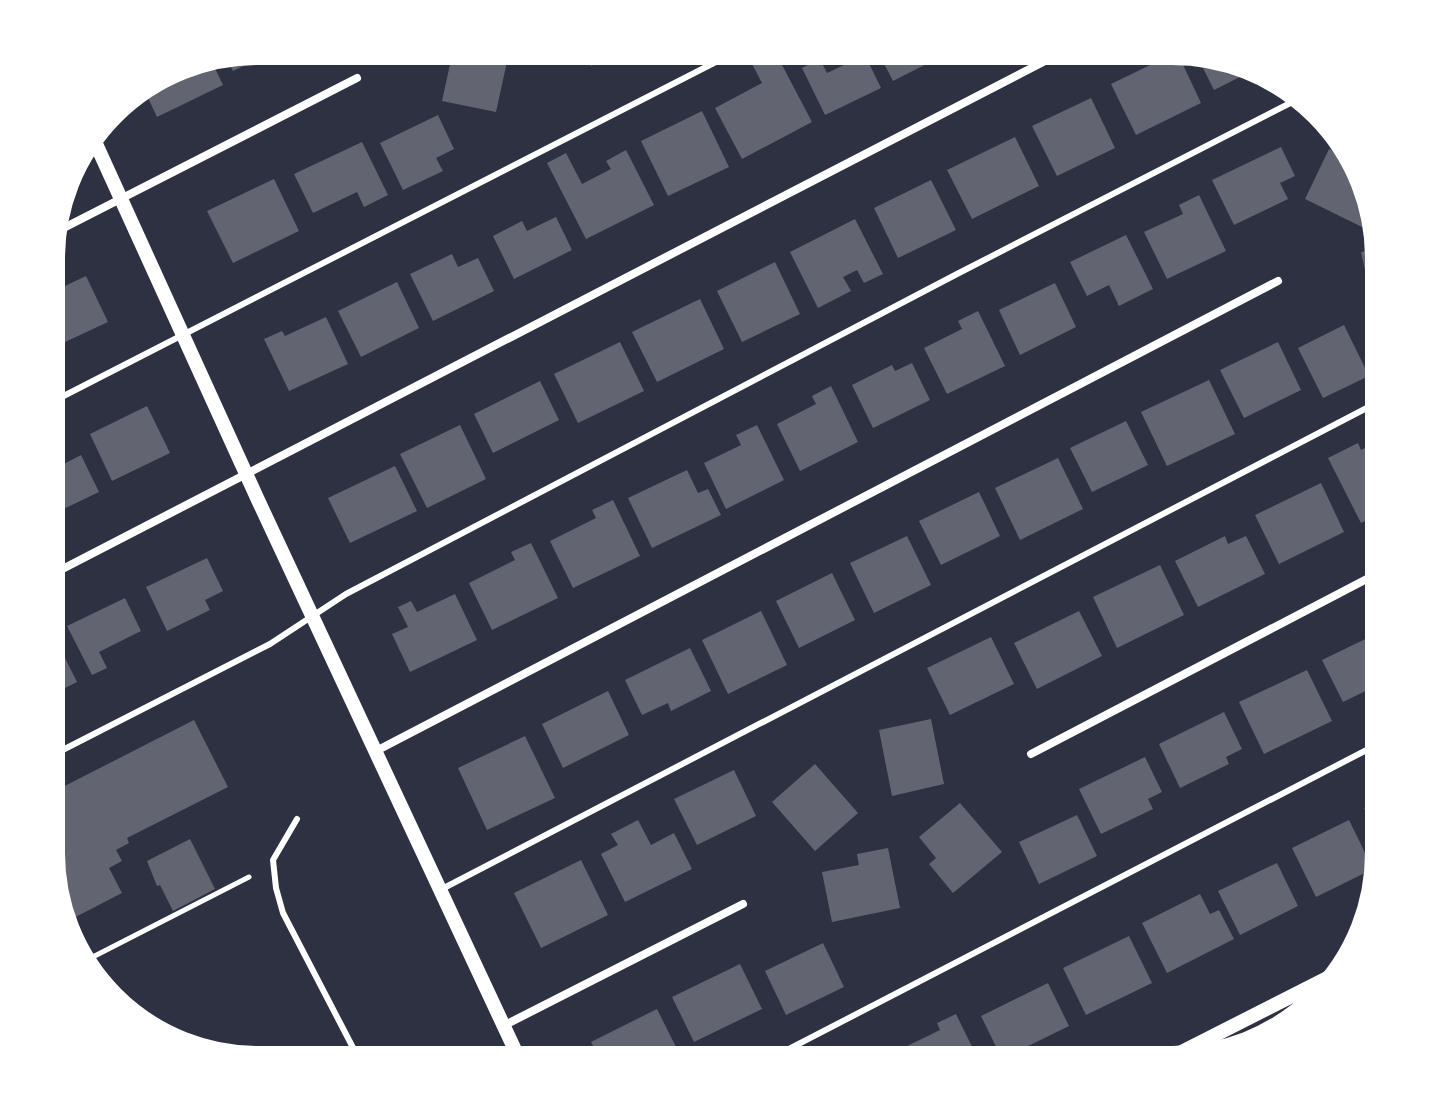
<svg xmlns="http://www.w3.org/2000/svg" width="1430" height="1111" viewBox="0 0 1430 1111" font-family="'Titillium Web',sans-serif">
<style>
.building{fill:#626471}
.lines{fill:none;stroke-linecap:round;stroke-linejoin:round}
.path{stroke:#fff;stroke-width:5}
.service{stroke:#fff;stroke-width:6}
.minor{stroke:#fff;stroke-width:8}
.tertiary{stroke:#fff;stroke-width:14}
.rim{fill:none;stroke:#fff;stroke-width:10}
</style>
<rect width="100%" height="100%" fill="#2d3142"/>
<path class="building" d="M258,46H284L233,71L223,52Z
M454,46L510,48L496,112L442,101Z
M553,46H603L592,66Z
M628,46H658L634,58Z
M772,46L812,122L742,159L715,108L762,83L749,58Z
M875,46H962L893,81Z
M1193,48L1253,62L1269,72L1255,78L1252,71L1214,90Z
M1177,52L1201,103L1136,135L1111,84Z
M208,54L223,85L157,117L142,85L190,57Z
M865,55L881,88L825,115L802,68L820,59L827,73Z
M1091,98L1115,148L1057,176L1032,126Z
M702,111L729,167L668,196L641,141Z
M438,115L454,149L436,158L443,171L403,190L380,143Z
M1015,137L1039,186L972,219L947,170Z
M362,142L388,195L364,207L357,192L313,213L294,174Z
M1281,147L1295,176L1280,183L1288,199L1234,225L1212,180Z
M1329,149L1357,162L1368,177L1373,204L1362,227L1305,199Z
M626,150L654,205L586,239L547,163L566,153L582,184L611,169L606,161Z
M274,179L299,231L233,263L207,211Z
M931,180L956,230L898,258L874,208Z
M1199,195L1226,251L1167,279L1144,232L1183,214L1179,205Z
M556,217L572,250L514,279L493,236L522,221L527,231Z
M855,219L883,274L864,283L857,270L843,277L851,291L818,308L790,252Z
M1126,235L1153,289L1119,306L1109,285L1087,296L1070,262Z
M1382,248L1384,313L1375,315L1361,252Z
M452,254L458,267L478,258L494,291L433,321L410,274Z
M775,262L800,314L742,342L717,291Z
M86,276L108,322L50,349L48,344V294Z
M397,282L419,328L361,357L338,311Z
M1055,283L1076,327L1020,355L999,310Z
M700,299L724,349L657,382L632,332Z
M978,311L1005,366L947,394L924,348L962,329L958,321Z
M326,317L348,364L289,391L264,339L282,331L285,336Z
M1344,325L1369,376L1323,398L1298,348Z
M620,342L644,391L578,423L554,374Z
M1278,342L1301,390L1244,418L1220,370Z
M912,363L930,400L873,428L852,385L892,365L895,371Z
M1209,380L1235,434L1167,466L1141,412Z
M540,381L559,420L493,453L474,414Z
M831,386L858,442L800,471L777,424L816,404L812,396Z
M147,406L170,453L112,481L90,434Z
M1126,421L1148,465L1092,492L1070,448Z
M460,425L486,479L427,508L400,454Z
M757,425L784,480L726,509L704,463L741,445L736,435Z
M1380,441L1384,449V512L1361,523L1328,458L1358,443L1361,450Z
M47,445L58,467L81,455L99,492L47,517Z
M1058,458L1083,509L1020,540L995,488Z
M395,466L417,511L350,543L328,498Z
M687,470L698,493L708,489L721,515L652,548L628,498Z
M1321,483L1344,532L1279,564L1255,515Z
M979,492L1000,536L941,565L919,521Z
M613,500L640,556L573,588L550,541L596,518L592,510Z
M907,536L931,585L874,613L850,563Z
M1225,536L1228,544L1246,536L1265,574L1198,607L1175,561Z
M531,543L558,598L492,630L469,583L515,560L511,552Z
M207,558L223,591L205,600L210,610L167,631L146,587Z
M1160,565L1184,615L1117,648L1093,597Z
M832,573L855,620L799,648L776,601Z
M455,594L477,640L410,672L392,634L408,627L398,607L411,601L417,612Z
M125,598L141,631L99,652L107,668L92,675L67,626Z
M761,611L787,665L728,694L702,640Z
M1079,611L1102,656L1037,689L1014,643Z
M1384,630V682L1343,702L1322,660Z
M54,636L77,682L53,694L51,691L47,693V639Z
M991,637L1014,684L950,715L927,668Z
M690,648L711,691L671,711L668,703L642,715L625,680Z
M1307,670L1332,721L1264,754L1239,702Z
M608,691L629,735L563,768L542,724Z
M1224,712L1242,749L1226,757L1229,764L1180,788L1159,744Z
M931,719L944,784L892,796L879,730Z
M194,720L228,787L127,838L129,843L116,850L122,861L109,868L122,893L62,924L46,867L47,795Z
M525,736L555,798L487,830L458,768Z
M1145,757L1162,792L1148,799L1153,809L1101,834L1079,789Z
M815,764L858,813L815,851L772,802Z
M734,770L756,816L697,845L674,799Z
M1384,799V849L1364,808Z
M960,803L1002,852L953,893L929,864L936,858L919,837Z
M1077,815L1097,856L1039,884L1019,842Z
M638,820L651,845L674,833L692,869L625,902L601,854L618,845L611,834Z
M1349,820L1373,869L1316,897L1292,848Z
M190,839L215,889L173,911L160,885L157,886L147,861Z
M888,848L900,908L832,922L822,872L859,865L857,854Z
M581,860L608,915L541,948L514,893Z
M1277,863L1298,906L1240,935L1218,891Z
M1200,894L1210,914L1219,910L1234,939L1167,973L1142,923Z
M1129,936L1152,983L1086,1015L1063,968Z
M823,943L844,987L786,1015L765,971Z
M740,964L762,1009L694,1042L672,997Z
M1048,983L1069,1026L1002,1059L981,1016Z
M657,1009L679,1053L656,1065H603L591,1042Z
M956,1014L981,1065H899L893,1053L940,1030L937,1023Z"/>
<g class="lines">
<path class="path" d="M81,963L249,877"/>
<path class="service" d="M48,404L747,46
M47,758L270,644L346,594L957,274L1306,95
M297,819L273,860L276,888L283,913L362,1065
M440,890L1384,399
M758,1065L1384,741"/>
<path class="minor" d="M48,236L357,78
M47,577L1074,46
M376,751L1278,281
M1031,754L1384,570
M503,1026L743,904"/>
<path class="tertiary" d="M91,133L258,500L522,1065
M1156,1065L1347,968"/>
</g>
<path d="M0 0H1430V1111H0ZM258 60H1172A198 198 0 0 1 1370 258V853A198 198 0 0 1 1172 1051H258A198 198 0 0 1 60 853V258A198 198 0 0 1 258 60Z" fill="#fff" fill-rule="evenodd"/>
<path class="rim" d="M258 60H1172A198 198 0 0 1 1370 258V853A198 198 0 0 1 1172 1051H258A198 198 0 0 1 60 853V258A198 198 0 0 1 258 60Z"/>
</svg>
